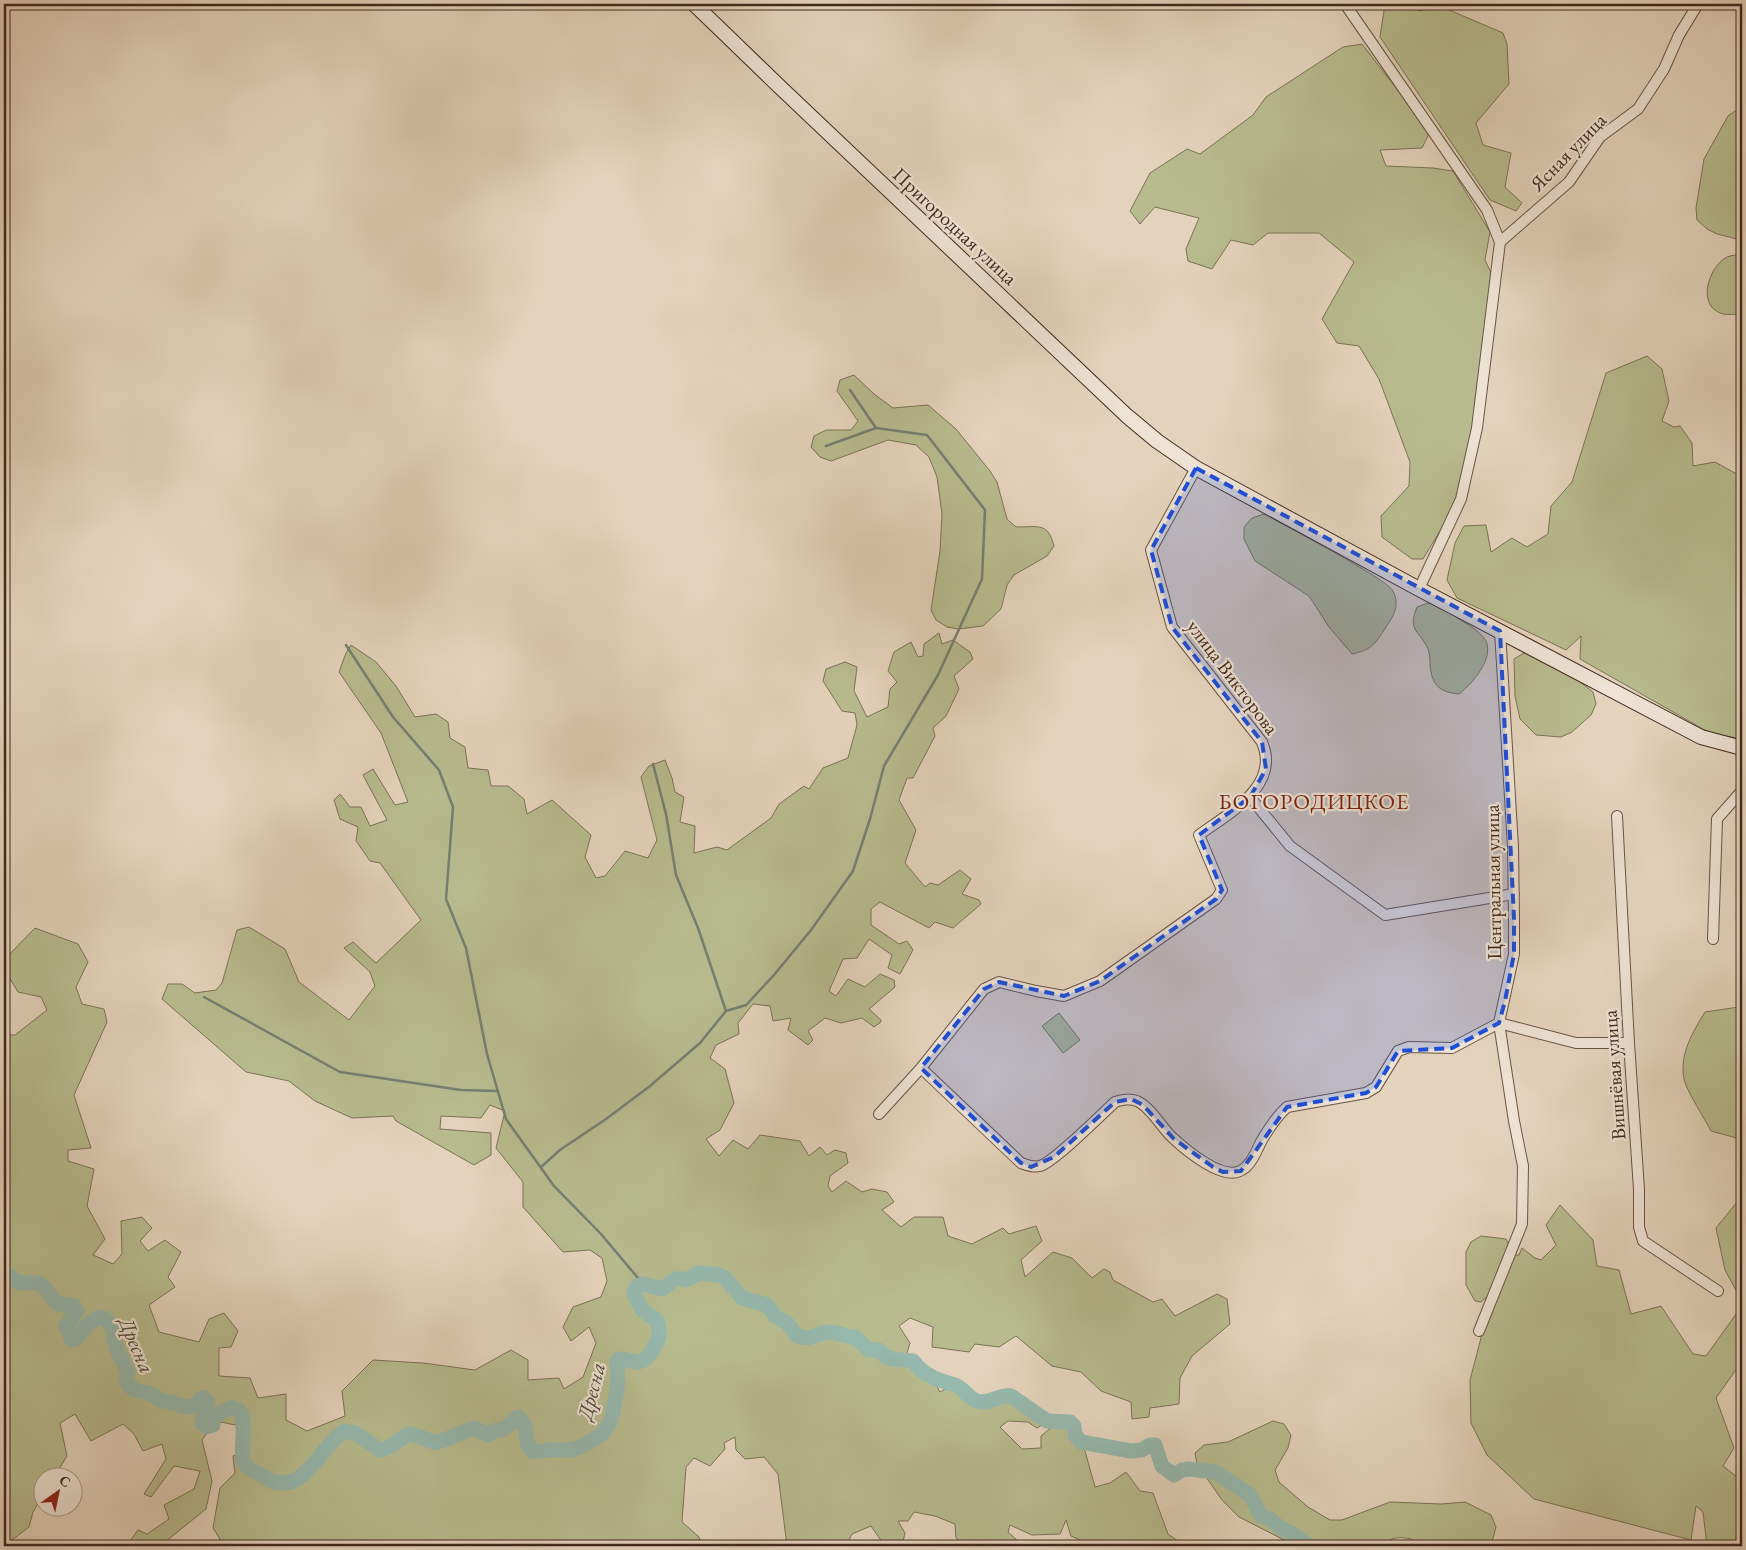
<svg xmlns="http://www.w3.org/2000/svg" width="1746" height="1550" viewBox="0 0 1746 1550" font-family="'EB Garamond',serif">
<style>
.green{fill:#b7bb8e;stroke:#7c7256}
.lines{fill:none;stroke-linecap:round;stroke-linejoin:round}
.stream{stroke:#747f74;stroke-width:2.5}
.river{stroke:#96b8ad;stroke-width:15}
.street-casing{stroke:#6a5446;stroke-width:12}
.secondary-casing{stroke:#42291e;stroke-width:16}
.street{stroke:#ede2d3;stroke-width:10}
.secondary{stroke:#ede2d3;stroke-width:14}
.marked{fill:#1d4ed8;fill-opacity:0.2;stroke:#1d4ed8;stroke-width:4;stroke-dasharray:10 6;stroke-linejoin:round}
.labels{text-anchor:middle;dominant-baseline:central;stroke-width:4.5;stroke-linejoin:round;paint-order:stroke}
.street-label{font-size:20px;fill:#42291e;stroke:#ede2d3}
.water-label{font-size:21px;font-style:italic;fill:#53463b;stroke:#ede2d3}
.quarter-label{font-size:22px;letter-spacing:1px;fill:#7a1f14;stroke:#ede2d3}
</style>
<rect width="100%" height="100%" fill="#e4d3bc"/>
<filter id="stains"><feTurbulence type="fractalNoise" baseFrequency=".004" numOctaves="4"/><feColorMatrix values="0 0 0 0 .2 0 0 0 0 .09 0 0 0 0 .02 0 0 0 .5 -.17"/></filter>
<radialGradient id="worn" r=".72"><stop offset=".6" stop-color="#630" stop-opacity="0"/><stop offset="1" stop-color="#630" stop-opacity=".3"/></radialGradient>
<path class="green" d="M1385,4H1416L1419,11L1440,6L1503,33L1507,44L1509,84L1476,123L1483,145L1511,153L1505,187L1522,203L1516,211L1490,200L1380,37Z
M1362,44L1430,132L1422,148L1380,150L1386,166L1433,168L1453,171L1490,232L1485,260L1494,279L1472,428L1457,503L1423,559H1412L1382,537L1381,516L1409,486L1410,462L1379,379L1359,346L1337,343L1322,319L1354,262L1319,233H1268L1253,245L1231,240L1212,269L1188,261L1186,249L1199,218L1155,207L1140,224L1130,211L1150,173L1187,149L1200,154L1253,115L1266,97L1343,47Z
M1742,106V240H1741L1717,234L1707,229L1697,220L1696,208L1704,159L1728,116Z
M1742,255V314C1736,314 1728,315 1723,314C1696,307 1708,267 1727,257C1731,255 1738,255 1742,255Z
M1647,356L1662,369L1669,401L1662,421L1674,427L1680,426L1692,443L1693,466L1715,462L1742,477V739L1710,733L1580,659L1581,636L1566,650L1457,598L1447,580L1455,543L1464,526L1486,525L1491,552L1512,538L1527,547L1548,534L1551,506L1572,482L1606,373Z
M854,375L874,394L893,408L928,405L956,429L990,471L997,482L1007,519L1016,527C1038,527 1048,522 1054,546L1047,556L1014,575L1007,585L1001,609L983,626L958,629L947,627L936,620L931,610L940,551L942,514L937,477L929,457L916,445L888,440L831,461L820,457L811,447L814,436L826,430H851L858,421L837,391L840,380Z
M1264,514C1284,525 1387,579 1393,591C1400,605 1394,615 1386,627C1376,643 1372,650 1352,654L1329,627L1309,596L1255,561L1244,539V527L1252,518Z
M1428,603C1441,606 1451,613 1462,621C1470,626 1481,632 1486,641C1494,659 1472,684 1459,694C1439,692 1432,685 1430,665C1430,660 1430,654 1428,649C1420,631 1407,631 1417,607Z
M939,633L942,644L953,640L970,652L973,659L954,676L959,689L946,716L933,728L935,736L913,778H907L899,800L916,830L905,863L925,887L930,883L938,885L960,870L971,879L962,894L979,900L981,904L953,928L935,922L929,928L880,902L871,909V925L899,944L907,941L913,950L900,974L888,968L892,955L869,939L857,958L843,959L829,991L836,996L848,979L865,987L880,974L894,980L895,987L869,1009L881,1020V1022L874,1027L862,1018L841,1023L825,1018L808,1031L813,1040L808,1045L788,1030L791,1018L773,1021L770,1006L753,1004L738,1023L739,1034L716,1045L710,1058L725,1069L734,1103L720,1130L706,1139L719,1156L733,1140L748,1149L760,1135L800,1141L809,1156L820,1147L827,1155L835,1150L846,1153L848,1163L830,1176L828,1186L832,1192L846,1181L862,1192L872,1189L887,1192L894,1202L882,1210L901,1227L914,1217H943L948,1236L972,1244L1003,1228L1009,1234L1036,1226L1042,1241L1021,1260L1025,1277L1053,1252L1072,1258L1092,1278L1104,1269L1110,1272L1113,1280L1153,1302L1162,1299L1175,1316L1217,1294L1227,1299L1230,1324L1192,1356L1180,1378L1179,1404L1150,1408L1149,1417L1132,1419L1131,1402L1101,1391L1081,1372L1052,1366L1016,1336L999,1347L975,1344L969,1352L932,1347L933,1327L910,1318L899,1326L910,1343L906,1356L926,1367L940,1392L952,1385L967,1403L1002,1397L1021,1404L1022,1411L1041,1413L1046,1423L1037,1428L1028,1422L1008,1421L1000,1427L1022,1449L1041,1448V1436L1055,1424L1071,1425L1085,1451L1095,1487L1110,1483L1126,1472L1140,1491L1153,1493L1168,1534L1185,1546H1094L1071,1536L1066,1520L1060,1534L1032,1535L1010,1525L1008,1532L1019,1542L1018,1546H966L956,1538L955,1524L935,1516L914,1512L908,1521H898L905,1533L902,1546H885L871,1526L852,1534L848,1542L831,1543L832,1546H787L778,1474L764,1457L745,1459L736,1450L735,1437L724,1443L725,1449L710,1466L694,1458L686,1467L682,1522L698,1536L704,1546H402L400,1543L361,1540L357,1546H216L220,1539L213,1528L220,1488L235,1473L233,1456L250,1448L240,1426L216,1421L202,1440L212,1481L206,1509L160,1546H133L130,1541L138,1530L147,1534L169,1519L164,1505L194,1489L200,1471L174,1466L151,1497L144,1494L166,1459L162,1444L143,1451L134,1434L123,1424L91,1441L75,1414L60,1423L67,1456L54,1477L42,1478V1496L33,1512L29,1527L4,1546V1039L7,1035H15L47,1010L41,997L18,992L4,969V960L35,928L78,944L88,962L76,987L82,1004L104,1009L107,1022L74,1095L91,1148L68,1150V1161L94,1169L87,1206L105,1239L93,1255L113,1264L122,1254L121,1221L142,1217L152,1228L140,1241L148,1251L165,1240L181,1252L168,1277L175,1287L149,1305L159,1332L199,1342L209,1319L224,1313L238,1331L231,1347L219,1348V1376L250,1378L258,1398L286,1394V1420L307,1431L345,1416L342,1391L373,1360L423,1363L475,1370L511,1350L528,1360V1380L559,1378L564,1389L583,1377L596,1343L589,1327L571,1341L563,1327L573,1307L601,1297L607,1281L602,1258L590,1250L563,1252L523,1207V1182L496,1148L505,1111L490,1105L481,1118L441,1116L440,1129L491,1133V1155L474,1165L396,1121L393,1116L352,1118L315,1101L289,1081L246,1072L162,999L168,984H182L195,993L216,990L222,983L237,930L249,927L285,949L299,982L349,1020L375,986L370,972L344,948L353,942L376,963L421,920L380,863L370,861L356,841L358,827L340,819L334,800L340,794L350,807H361L370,826L387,820L363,775L373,769L395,805L408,802L381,733L339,672L346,653L351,645L376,662L396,686L415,717L436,714L448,722L450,738L465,747L468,768L488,770L491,786H508L524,799L527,814L552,800L591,835L585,857L596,878L605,876L625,851L648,858L657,840L641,777L649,766L665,760L672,778L675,792L684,797L680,822L695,826L694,853L717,847L727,850L771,818L779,804L804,786L809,789L823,768L848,758L857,725L855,713L842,711L823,681L826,669L845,662L857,667L854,691L867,717L888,707L890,689L897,682L888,671L894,652L911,642L918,657L923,656L924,644Z
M1524,653C1550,659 1573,676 1593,692L1596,704L1591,715L1572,732L1561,737L1536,735L1520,719L1515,696L1514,659Z
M1742,1004V1138L1740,1139L1711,1131C1705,1119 1686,1090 1684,1079C1679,1054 1693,1032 1705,1012L1739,1007Z
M1059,1013L1080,1040L1063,1053L1042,1026Z
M1742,1196V1301L1725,1270L1716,1228Z
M1560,1205L1593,1240L1597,1266L1619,1270L1631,1314L1661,1306L1693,1354L1706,1356L1742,1306V1361L1716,1398L1734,1448L1723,1466L1742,1481V1538L1737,1546H1707L1703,1512L1696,1506L1691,1540L1534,1499L1487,1455L1471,1423L1470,1380L1482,1334L1515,1255H1519L1522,1248L1535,1258L1541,1260L1556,1245L1546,1225Z
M1481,1236L1506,1239L1510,1246L1490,1294L1481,1302L1475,1301L1466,1285V1252L1471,1242Z
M1273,1421L1284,1424L1291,1435L1288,1448L1275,1470L1279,1482L1308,1507L1330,1520H1342L1390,1502L1441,1504L1465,1502L1491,1515L1496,1527L1491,1546H1417L1411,1539C1398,1536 1390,1538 1381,1546H1296L1239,1517L1222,1500L1197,1464L1195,1453L1204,1445L1228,1442Z"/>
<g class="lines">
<path class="stream" d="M850,390L876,428
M346,645L393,717L439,770L453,807L446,899L466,948L487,1054L506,1119L554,1186L601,1234L643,1284
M204,997L340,1072L461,1090L498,1091
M726,1011L746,1005L774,975L811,930L853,871L870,819L884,766L938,675L982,579L985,510L927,435L876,428L826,446
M541,1167L560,1150L606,1119L650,1086L700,1043L726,1011L698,928L676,875L666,814L653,764"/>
<path class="river" d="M4,1274L8,1275L20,1283H39L44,1287L57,1304L74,1306L77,1311L66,1326L72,1340L76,1339C85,1327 86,1324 100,1317L107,1320L112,1328L116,1347L128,1373L126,1381L131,1388L138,1391L152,1394L160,1400L174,1403L184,1407L195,1406L201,1398H204L208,1402L203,1413L202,1423L207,1427L213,1425C214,1414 223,1412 232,1407L240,1411C248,1427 238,1452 245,1464C248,1469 258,1473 264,1477C302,1502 320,1445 345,1431L355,1433L380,1450C396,1447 398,1438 408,1435C418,1432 428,1444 438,1442C451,1438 463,1431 475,1428L488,1435L493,1431L504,1429L518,1417C530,1425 522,1442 533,1452L550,1450H570L581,1447L601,1435L609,1424L612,1417L618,1383L617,1362L619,1359C626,1358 632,1363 639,1362C648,1361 657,1344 659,1336C660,1331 658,1325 657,1320L642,1310L634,1294L636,1287L643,1284L662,1289C670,1285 674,1275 685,1280L699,1273L719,1275L725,1278L742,1298L767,1305L775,1316L787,1323L797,1336C815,1341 814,1333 828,1332C834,1331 846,1337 855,1337L869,1350H879C886,1362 901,1359 913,1361C924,1376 938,1380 955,1385C964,1388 968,1398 977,1401C989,1405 999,1394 1011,1396L1047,1421L1070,1422L1074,1426L1075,1435L1081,1442L1131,1451L1142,1450L1150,1445H1155L1162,1466L1174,1475L1182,1470L1189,1469L1215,1472L1250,1495L1261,1516L1270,1519L1281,1528L1293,1534L1306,1544L1312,1546"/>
<defs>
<path id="street" d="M1345,4L1487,210L1500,242L1477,428L1461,499L1419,589
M1500,242L1569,182L1600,137L1638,109L1664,69L1679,35L1698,4
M1250,797L1290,846L1385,915L1514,894
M1617,816L1629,1043L1639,1189V1227L1643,1241L1718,1291
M1713,939L1717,819L1739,794L1742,793
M921,1068L1021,1163C1027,1165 1033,1168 1040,1166C1054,1162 1101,1115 1115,1102C1122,1100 1129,1098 1137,1101C1151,1107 1162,1129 1174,1139C1187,1151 1222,1180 1240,1171C1252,1165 1256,1151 1262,1140C1269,1128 1277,1116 1287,1107L1366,1093L1376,1087L1398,1051L1409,1047L1452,1048L1499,1023L1576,1043H1629
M879,1114L921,1068L984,989L999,982L1036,991L1064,996L1100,981L1216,899L1222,890L1199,835C1229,813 1281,786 1262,742L1172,627L1151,550L1196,468
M1479,1331L1522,1224L1523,1166L1514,1121L1499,1023L1514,954V919L1513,847L1500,631"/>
<path id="secondary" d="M694,4L782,89L1127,416L1157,441L1196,468L1419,589L1701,737L1742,748"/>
</defs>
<use href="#street" class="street-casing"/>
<use href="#secondary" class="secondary-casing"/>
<use href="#street" class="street"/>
<use href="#secondary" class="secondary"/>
</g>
<path class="marked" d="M1196,468L1500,631L1514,919V954L1505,1001L1499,1023L1452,1048L1398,1051L1376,1087L1366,1093L1287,1107L1241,1171L1223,1172L1213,1167L1174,1139L1143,1105L1131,1099L1115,1102L1054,1157L1031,1167L1021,1163L921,1068L984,989L999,982L1064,996L1100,981L1216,899L1222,890L1199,835L1250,797L1266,769L1262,742L1172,627L1151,550Z"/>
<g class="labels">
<g class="street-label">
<text transform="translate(1568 152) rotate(-46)">Ясная улица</text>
<text transform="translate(955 226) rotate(43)">Пригородная улица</text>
<text transform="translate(1233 677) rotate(53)">улица Викторова</text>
<text transform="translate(1493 882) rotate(-91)">Центральная улица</text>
<text transform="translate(1614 1075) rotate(-94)">Вишнёвая улица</text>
</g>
<g class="water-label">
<text transform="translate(137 1345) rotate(67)">Дресна</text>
<text transform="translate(591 1391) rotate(-76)">Дресна</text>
</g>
<g class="quarter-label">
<text x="1314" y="801">БОГОРОДИЦКОЕ</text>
</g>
</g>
<rect width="1746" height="1550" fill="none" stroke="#e4d3bc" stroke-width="20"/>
<rect x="5" y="5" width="1736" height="1540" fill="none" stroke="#42291e" stroke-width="2.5"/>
<rect x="10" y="10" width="1726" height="1530" fill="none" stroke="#42291e"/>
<g transform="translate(58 1492) rotate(33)"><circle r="24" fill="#ede2d3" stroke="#a9988b"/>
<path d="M0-4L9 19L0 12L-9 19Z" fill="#8f2418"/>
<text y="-8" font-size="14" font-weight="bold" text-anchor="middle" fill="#42291e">С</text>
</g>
<rect width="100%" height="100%" filter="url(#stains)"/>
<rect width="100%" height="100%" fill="url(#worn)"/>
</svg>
